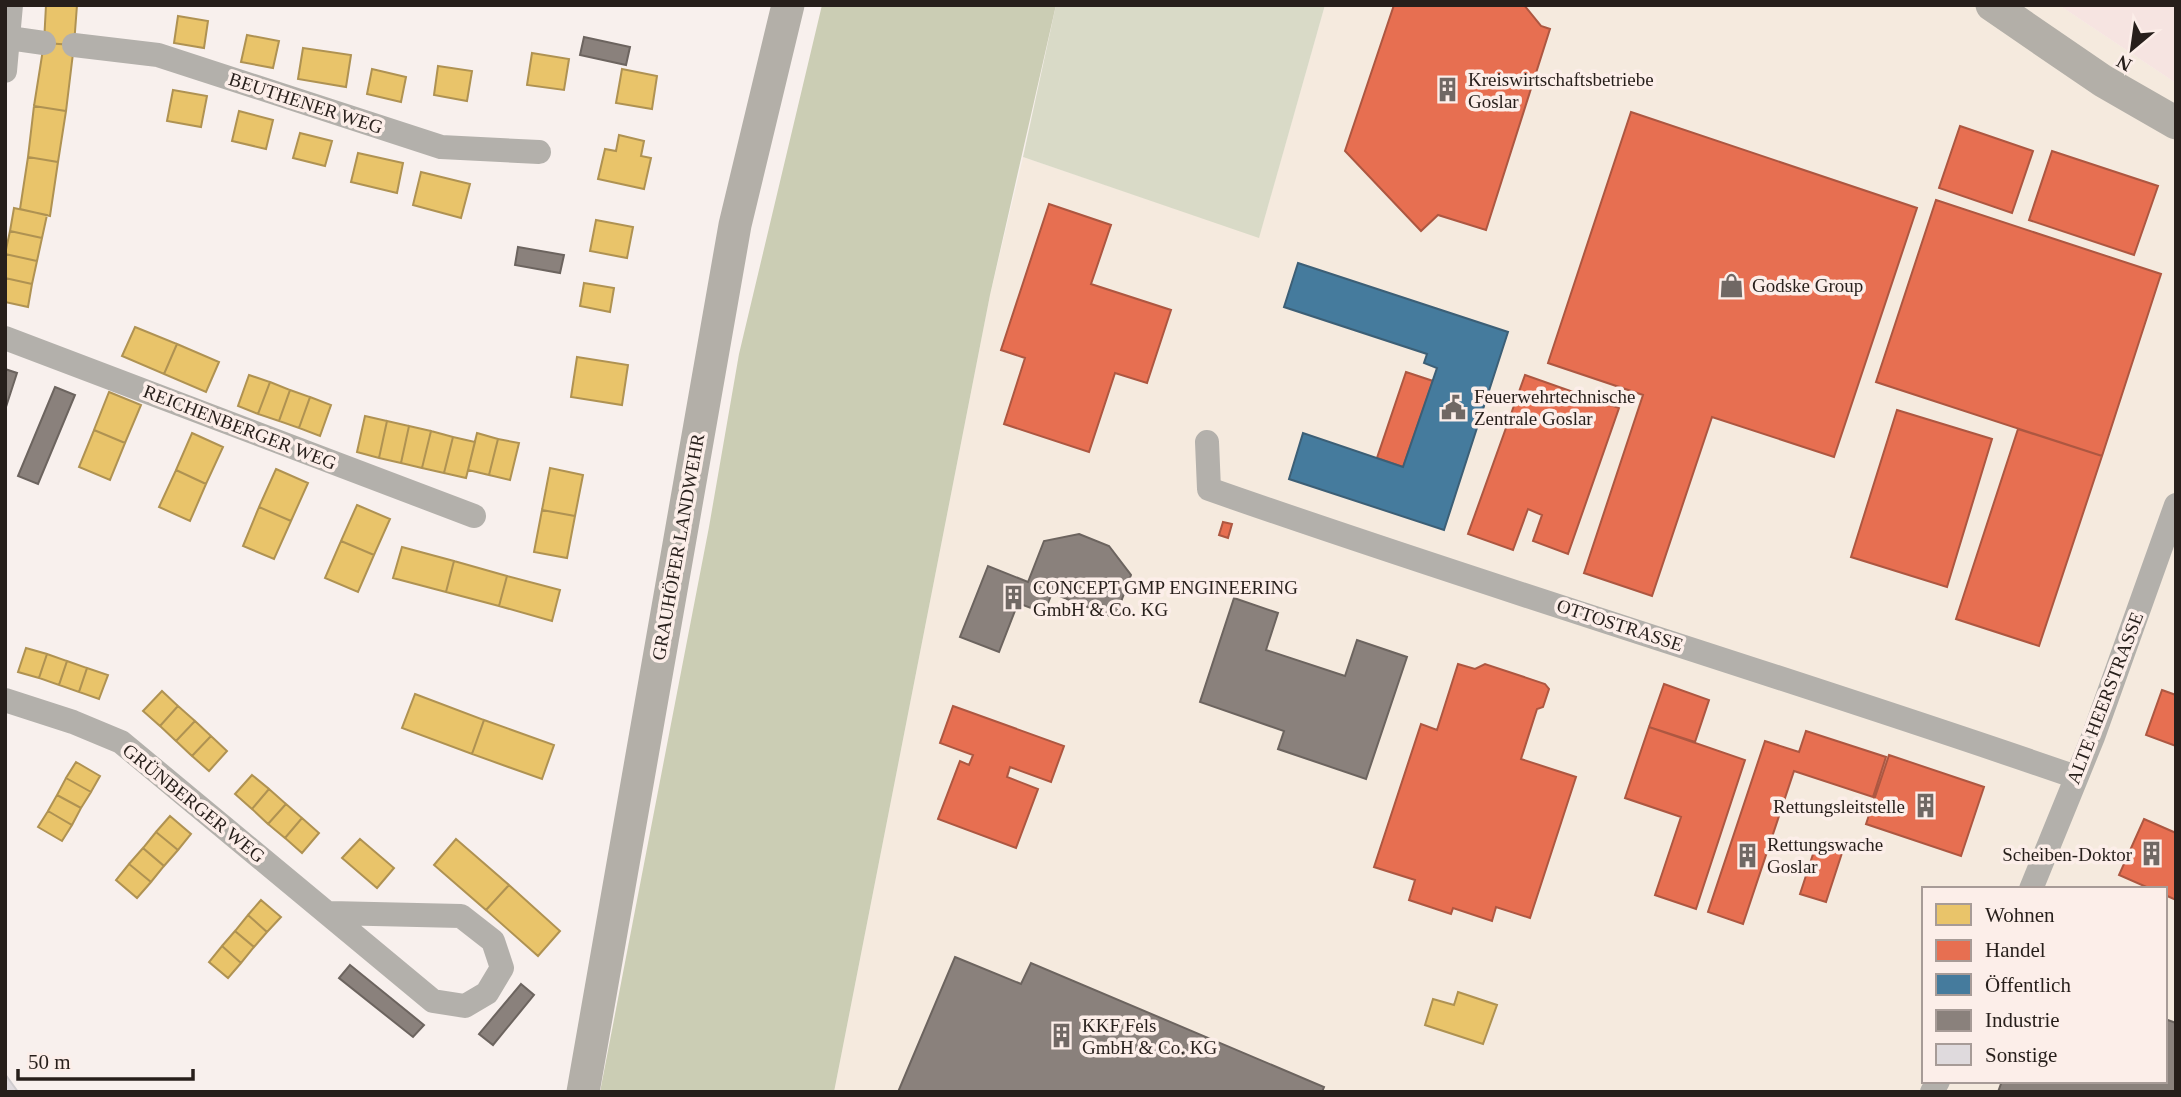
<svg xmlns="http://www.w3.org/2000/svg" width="2181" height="1097" viewBox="0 0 2181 1097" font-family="Georgia,serif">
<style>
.commercial{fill:#f5eade;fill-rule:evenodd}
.education{fill:#f6e4e1}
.green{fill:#d9dac7}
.forest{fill:#cbcdb4}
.homes{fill:#e9c46a;stroke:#af9252;stroke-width:2}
.shops{fill:#e76f51;stroke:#ad5741;stroke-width:2}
.public{fill:#457b9d;stroke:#3c5f76;stroke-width:2}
.industry{fill:#8a817c;stroke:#6c645f;stroke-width:2}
.building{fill:#dfdadd;stroke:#d0ccce;stroke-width:2}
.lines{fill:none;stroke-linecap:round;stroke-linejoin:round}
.street{stroke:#b3b0ab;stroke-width:24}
.secondary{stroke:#b3afa8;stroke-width:33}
.labels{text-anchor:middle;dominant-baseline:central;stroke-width:7;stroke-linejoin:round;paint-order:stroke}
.poi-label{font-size:19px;fill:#271f1b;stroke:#fceee9;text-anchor:start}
.street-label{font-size:19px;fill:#271f1b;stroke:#fceee9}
</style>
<rect width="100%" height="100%" fill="#f8f0ed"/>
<path class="commercial" d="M1325,5H2059L2176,83V1092H834L990,295L1023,157L1259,237ZM1924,889H2165V1081H1924Z"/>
<path class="education" d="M2059,5H2176V83Z"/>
<path class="green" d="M1056,5H1325L1259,238L1023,157Z"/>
<path class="forest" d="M822,5H1056L990,295L834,1092H600L709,527L739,354Z"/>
<path class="homes" d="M46,5H77L74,45L44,43Z
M178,16L208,21L204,48L174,43Z
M247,35L279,41L273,68L241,62Z
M44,43L74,45L66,111L34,106Z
M303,48L351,55L346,87L298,79Z
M532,53L569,59L564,90L527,85Z
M438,66L472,71L467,101L434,95Z
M372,69L406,77L401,102L367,94Z
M622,69L657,76L652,109L616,103Z
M173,90L207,96L201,127L167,121Z
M34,106L66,111L58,162L28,157Z
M239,111L273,120L266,149L232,141Z
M300,133L332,141L325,166L293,158Z
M619,135L644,141L641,156L651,158L644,189L598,179L605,149L616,151Z
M358,153L403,163L397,193L351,182Z
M28,157L58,162L50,216L20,209Z
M421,172L470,184L461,218L413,205Z
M14,208L47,215L42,238L10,231Z
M596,220L633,227L627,258L590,251Z
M10,231L42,238L37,261L5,254Z
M5,254L37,261L32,284L5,278Z
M5,278L32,284L28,307L5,302Z
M584,283L614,288L610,312L580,306Z
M135,327L177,344L164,374L122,356Z
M177,344L219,362L206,392L164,374Z
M577,357L628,365L622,405L571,397Z
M249,375L270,382L258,414L238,406Z
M270,382L290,390L279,421L258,414Z
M290,390L310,397L299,428L279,421Z
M109,392L141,405L125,443L94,430Z
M310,397L331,405L320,436L299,428Z
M365,416L387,421L379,458L357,452Z
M387,421L409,426L401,463L379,458Z
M409,426L431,431L422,468L401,463Z
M94,430L125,443L110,480L79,467Z
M431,431L453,437L444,473L422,468Z
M192,433L223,447L206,484L176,470Z
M477,433L498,439L489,475L468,470Z
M453,437L475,442L466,478L444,473Z
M498,439L519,443L510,480L489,475Z
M550,468L583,475L575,516L542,510Z
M276,469L308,483L291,521L259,507Z
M176,470L206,484L190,521L159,507Z
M357,505L390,519L374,555L341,541Z
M259,507L291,521L274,559L243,546Z
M542,510L575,516L567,558L534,552Z
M341,541L374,555L358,592L325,578Z
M402,547L454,561L446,592L393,578Z
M454,561L507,576L499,606L446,592Z
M507,576L560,590L552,621L499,606Z
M26,648L47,654L39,678L18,672Z
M47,654L67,661L59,685L39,678Z
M67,661L87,668L79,692L59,685Z
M87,668L108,675L99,699L79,692Z
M162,691L178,706L160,726L143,711Z
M415,694L484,720L472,754L402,728Z
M178,706L195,721L176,741L160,726Z
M484,720L554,745L542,779L472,754Z
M195,721L211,736L192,756L176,741Z
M211,736L227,751L209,771L192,756Z
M76,762L100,776L91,792L66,778Z
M252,775L269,789L252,809L235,794Z
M66,778L91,792L81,808L57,795Z
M269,789L286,804L268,824L252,809Z
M57,795L81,808L72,825L48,811Z
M286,804L302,818L285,838L268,824Z
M48,811L72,825L62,841L38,827Z
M170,816L191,834L178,850L156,832Z
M302,818L319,833L302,853L285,838Z
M156,832L178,850L164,866L143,848Z
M360,839L394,868L377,888L342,858Z
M456,839L509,885L486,910L434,865Z
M143,848L164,866L151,882L129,864Z
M129,864L151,882L137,898L116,880Z
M509,885L560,931L538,956L486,910Z
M261,900L281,917L267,932L248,915Z
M248,915L267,932L254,947L235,931Z
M235,931L254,947L241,963L222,946Z
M222,946L241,963L228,978L209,962Z
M1458,992L1497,1005L1483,1044L1425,1025L1433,999L1454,1005Z"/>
<path class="shops" d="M1394,5H1524L1541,26L1550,29L1486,230L1438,215L1421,231L1345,151Z
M1631,112L1917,208L1834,457L1712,417L1652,596L1584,573L1643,395L1548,363Z
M1960,126L2033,151L2012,213L1939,188Z
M2052,151L2158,186L2134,255L2029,220Z
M1936,200L2161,274L2102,456L1876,382Z
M1049,204L1111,225L1091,284L1171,310L1147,383L1115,373L1089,452L1004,424L1025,358L1001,350Z
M1406,372L1433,381L1403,467L1377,458Z
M1525,375L1619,408L1568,554L1533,541L1542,515L1528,509L1513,550L1468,534Z
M1897,410L1992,439L1947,587L1851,557Z
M2018,429L2102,456L2039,646L1956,619Z
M1223,522L1232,524L1228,538L1219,535Z
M1458,664L1475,669L1485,664L1545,684L1549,689L1543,707L1537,709L1521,759L1576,777L1530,918L1496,907L1492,921L1453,908L1451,914L1409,900L1415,880L1374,867L1421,724L1437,730Z
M1664,684L1709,700L1695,742L1649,727Z
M2162,690L2176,695V746L2146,735Z
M953,706L1064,746L1051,782L1010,767L1007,777L1038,789L1016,848L938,819L960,761L969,765L973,755L940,743Z
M1649,727L1745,760L1696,909L1655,895L1681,817L1625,798Z
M1806,731L1886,757L1873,797L1794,771L1743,924L1708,912L1765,741L1799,752Z
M1889,755L1984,787L1961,856L1866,824Z
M2144,819L2176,833V900L2165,895V889H2151L2119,875Z
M1816,845L1842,853L1826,902L1800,894Z"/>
<path class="public" d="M1298,263L1508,332L1444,530L1289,479L1303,433L1403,467L1437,368L1424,363L1427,354L1284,307Z"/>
<path class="industry" d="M584,37L630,47L626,65L580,55Z
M518,247L564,255L560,273L515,265Z
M5,369L17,373L5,410Z
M55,387L75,395L38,484L18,476Z
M1079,534L1109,546L1131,575L1115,618L1052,593L1044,613L1018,603L999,652L960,637L988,566L1028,582L1044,541Z
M1234,598L1278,613L1266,650L1345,676L1357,640L1407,657L1366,779L1278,749L1284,731L1200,702Z
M955,957L1021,984L1031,963L1324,1087L1322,1092H898Z
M350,965L424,1025L413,1037L339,978Z
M521,984L534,995L493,1045L479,1034Z
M2165,1019L2176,1023V1092H1998L2002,1081H2165Z"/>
<path class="building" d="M5,1074L18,1092H5Z"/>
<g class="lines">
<path class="street" d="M9,38L44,43
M74,45L158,55L441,147L539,152
M5,71L11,5
M5,338L474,516
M1207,442L1209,489C1496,590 1788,677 2076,777
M5,700L73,722L121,742L433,1001L465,1006L487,993L502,968L493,941L461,916L330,913
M2031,889L2093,737L2176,505
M1932,1092L1938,1081"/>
<path class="secondary" d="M1992,5L2103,81L2176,123
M583,1092L735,225L788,5"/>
</g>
<defs>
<symbol id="building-bare" viewBox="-9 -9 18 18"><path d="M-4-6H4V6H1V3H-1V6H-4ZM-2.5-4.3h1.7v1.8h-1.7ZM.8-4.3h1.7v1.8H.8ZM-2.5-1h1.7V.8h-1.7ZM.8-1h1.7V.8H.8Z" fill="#706864" stroke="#fceee9" stroke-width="2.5" paint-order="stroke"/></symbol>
<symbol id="shop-bare" viewBox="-9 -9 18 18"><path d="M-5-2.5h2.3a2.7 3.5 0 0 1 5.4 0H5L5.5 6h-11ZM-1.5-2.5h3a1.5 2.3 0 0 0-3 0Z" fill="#706864" stroke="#fceee9" stroke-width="2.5" paint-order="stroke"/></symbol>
<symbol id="civic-bare" viewBox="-9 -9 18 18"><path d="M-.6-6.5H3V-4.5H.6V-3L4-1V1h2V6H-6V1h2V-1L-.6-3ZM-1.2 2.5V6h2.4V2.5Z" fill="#706864" stroke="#fceee9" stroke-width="2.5" paint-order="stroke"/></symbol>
</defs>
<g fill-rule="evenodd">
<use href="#building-bare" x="1430" y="72" width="35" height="35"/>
<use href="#shop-bare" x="1714" y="268" width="35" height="35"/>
<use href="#civic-bare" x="1436" y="390" width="35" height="35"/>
<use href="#building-bare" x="996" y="580" width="35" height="35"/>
<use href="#building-bare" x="1908" y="788" width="35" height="35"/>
<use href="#building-bare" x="2134" y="836" width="35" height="35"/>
<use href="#building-bare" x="1730" y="838" width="35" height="35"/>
<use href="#building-bare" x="1044" y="1018" width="35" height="35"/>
</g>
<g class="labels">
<g class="poi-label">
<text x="1468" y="79">Kreiswirtschaftsbetriebe<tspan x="1468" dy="22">Goslar</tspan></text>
<text x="1752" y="285">Godske Group</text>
<text x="1474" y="396">Feuerwehrtechnische<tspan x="1474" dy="22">Zentrale Goslar</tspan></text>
<text x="1033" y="587">CONCEPT GMP ENGINEERING<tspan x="1033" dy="22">GmbH &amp; Co. KG</tspan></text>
<text x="1905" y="806" text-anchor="end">Rettungsleitstelle</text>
<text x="1767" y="844">Rettungswache<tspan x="1767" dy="22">Goslar</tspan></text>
<text x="2132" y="854" text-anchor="end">Scheiben-Doktor</text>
<text x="1082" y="1025">KKF Fels<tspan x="1082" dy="22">GmbH &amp; Co. KG</tspan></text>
</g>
<g class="street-label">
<text transform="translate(306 103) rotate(18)">BEUTHENER WEG</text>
<text transform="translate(240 427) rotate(21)">REICHENBERGER WEG</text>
<text transform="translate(678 547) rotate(-80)">GRAUHÖFER LANDWEHR</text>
<text transform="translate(1620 625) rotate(18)">OTTOSTRASSE</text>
<text transform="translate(2105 698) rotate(-69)">ALTE HEERSTRASSE</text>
<text transform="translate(194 803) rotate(39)">GRÜNBERGER WEG</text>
</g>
</g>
<rect width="2181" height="1097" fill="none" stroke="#271f1b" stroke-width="14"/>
<rect x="1922" y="887" width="245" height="196" fill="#fceee9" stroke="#a79b97" stroke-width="2"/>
<rect x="1936" y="904" width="35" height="21" fill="#e9c46a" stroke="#a79b97" stroke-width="2"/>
<text x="1985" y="922" font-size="21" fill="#271f1b">Wohnen</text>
<rect x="1936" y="940" width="35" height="21" fill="#e76f51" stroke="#a79b97" stroke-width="2"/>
<text x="1985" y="957" font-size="21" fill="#271f1b">Handel</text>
<rect x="1936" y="974" width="35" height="21" fill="#457b9d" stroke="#a79b97" stroke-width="2"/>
<text x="1985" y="992" font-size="21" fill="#271f1b">Öffentlich</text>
<rect x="1936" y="1010" width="35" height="21" fill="#8a817c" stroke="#a79b97" stroke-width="2"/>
<text x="1985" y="1027" font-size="21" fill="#271f1b">Industrie</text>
<rect x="1936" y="1044" width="35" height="21" fill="#dfdadd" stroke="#a79b97" stroke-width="2"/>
<text x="1985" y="1062" font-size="21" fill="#271f1b">Sonstige</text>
<g transform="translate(2132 49) rotate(209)" stroke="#fceee9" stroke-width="5" paint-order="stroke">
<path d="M0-5L12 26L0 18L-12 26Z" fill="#271f1b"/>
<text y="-10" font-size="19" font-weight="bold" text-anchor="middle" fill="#271f1b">N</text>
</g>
<path d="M18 1069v10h175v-10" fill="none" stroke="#271f1b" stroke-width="3.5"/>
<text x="28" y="1069" font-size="21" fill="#271f1b" stroke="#fceee9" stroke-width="5" paint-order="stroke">50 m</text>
</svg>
